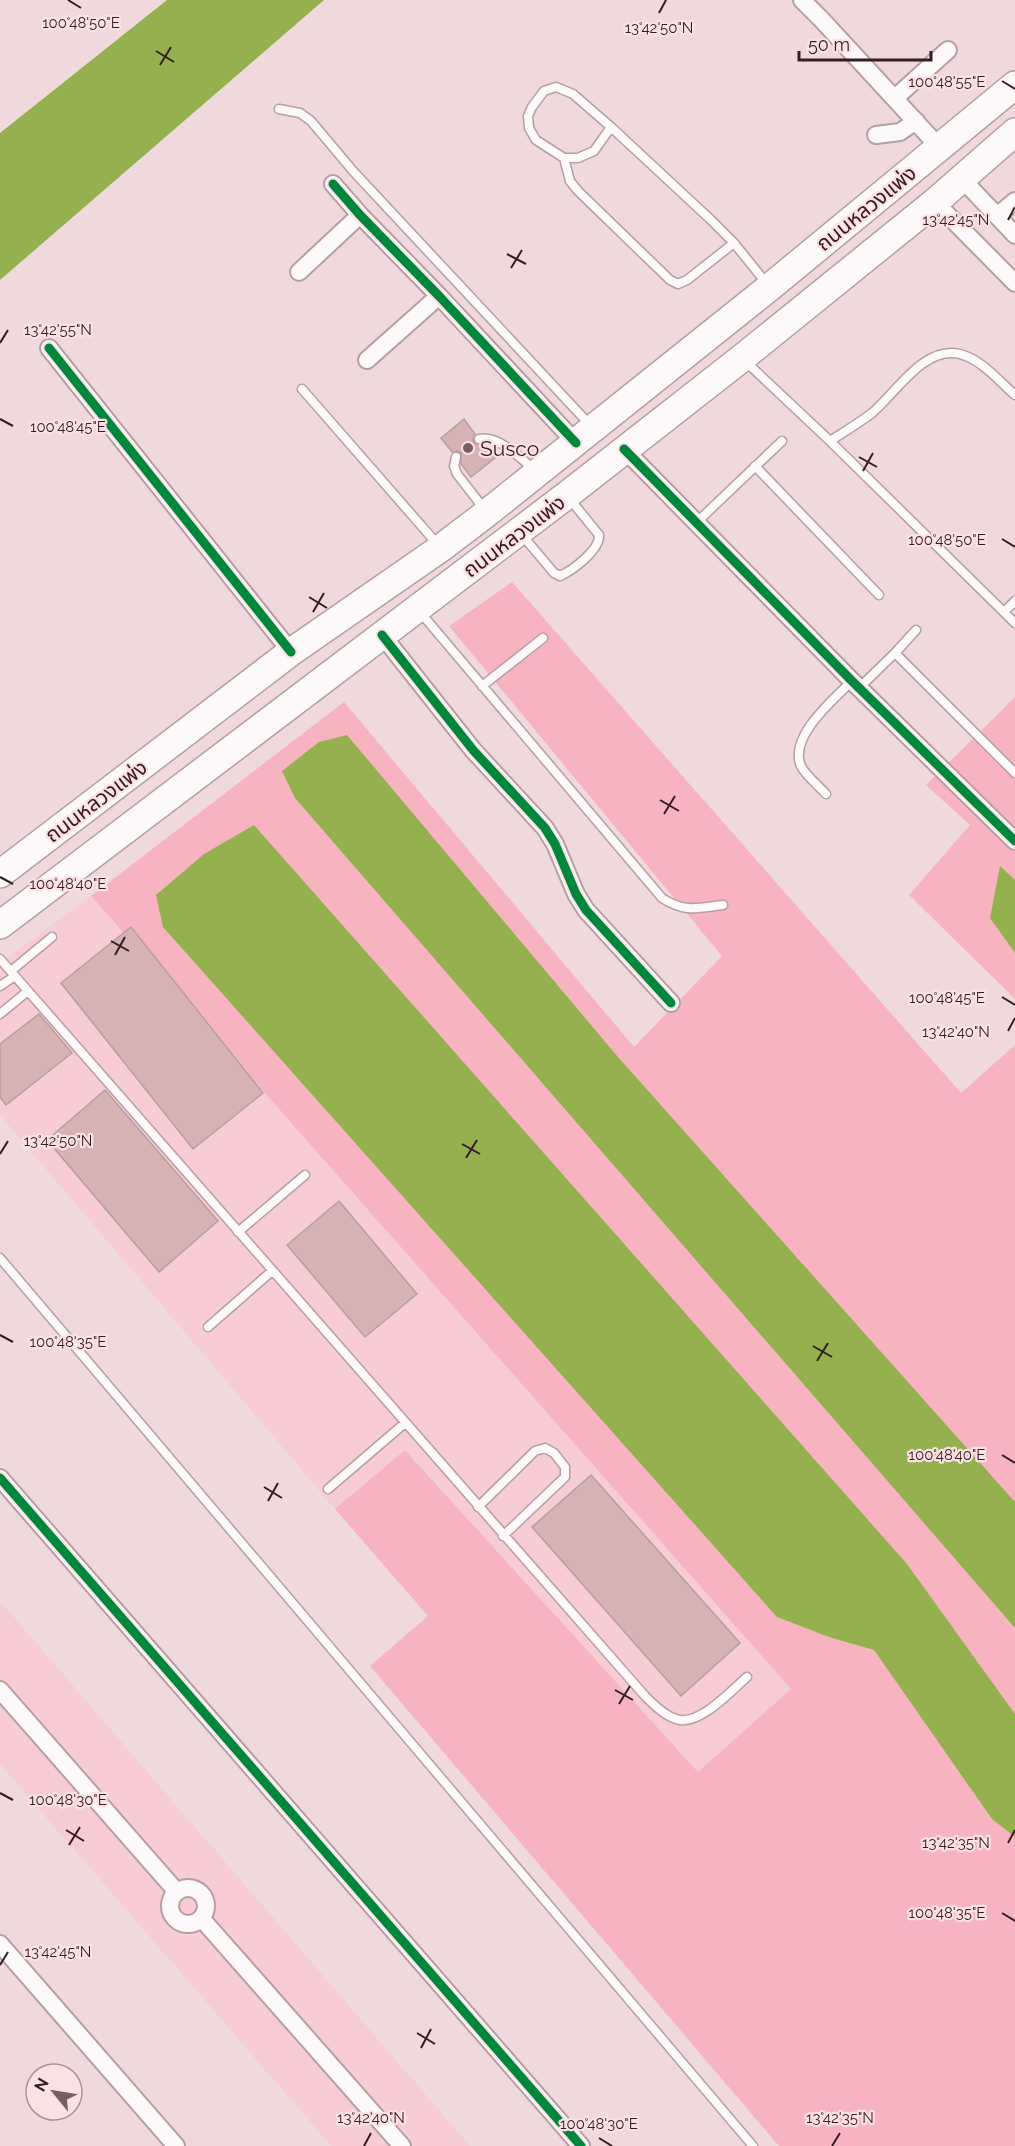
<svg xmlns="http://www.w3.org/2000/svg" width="1015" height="2146" viewBox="0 0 1015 2146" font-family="Raleway,'Noto Sans Thai',sans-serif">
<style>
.built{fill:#f7ccd2}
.green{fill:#f7b4c0}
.water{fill:#95b14f}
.building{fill:#d6b3b2;stroke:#b5a0a0;stroke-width:1.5}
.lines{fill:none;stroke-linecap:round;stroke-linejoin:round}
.lane-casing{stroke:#b49fa2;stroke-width:11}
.street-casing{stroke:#b49fa2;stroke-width:20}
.primary-casing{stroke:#b49fa2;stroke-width:30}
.lane{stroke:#fdf9fa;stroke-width:8}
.street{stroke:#fdf9fa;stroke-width:16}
.primary{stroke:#fdf9fa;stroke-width:27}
.cycleway-casing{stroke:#fce1e4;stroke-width:13}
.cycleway{stroke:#00873e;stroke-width:9}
.ticks{fill:none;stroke:#351d21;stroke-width:2}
.poi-dot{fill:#765f62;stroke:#fce1e4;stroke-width:2}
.labels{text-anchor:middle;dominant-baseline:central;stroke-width:4.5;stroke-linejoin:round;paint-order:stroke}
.street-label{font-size:21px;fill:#351d21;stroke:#fce1e4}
.poi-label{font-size:21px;fill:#351d21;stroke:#fce1e4;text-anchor:start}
.ticks-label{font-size:15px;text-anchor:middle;fill:#351d21;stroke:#fce1e4;stroke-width:4.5;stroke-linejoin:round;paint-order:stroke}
</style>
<rect width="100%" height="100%" fill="#efd9dc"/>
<path class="built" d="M91,896L791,1689L698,1772L406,1450L335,1509L0,1115V963Z
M0,1601L470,2146H331L0,1764Z"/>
<path class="green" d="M512,582L961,1093L1015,1045V2146H779L370,1666L428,1616L335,1509L405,1450L698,1772L791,1689L91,896L344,702L634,1047L722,956L449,626Z
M1015,697V999L909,895L970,825L926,785Z"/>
<path class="water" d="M167,0H324L0,280V133Z
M347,735L618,1057L1015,1502V1628L295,798L282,771L319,742Z
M254,825L907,1564L1015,1714V1837L992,1819L874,1650L829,1637L777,1617L163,927L156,895L204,854Z
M1000,866L1015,880V953L990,918Z"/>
<path class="building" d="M464,419L475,434L473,439L474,443L484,445L495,458L471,477L461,464V453L457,451L452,452L441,438Z
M131,927L263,1093L193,1149L61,983Z
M39,1014L72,1053L6,1105L0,1097V1044Z
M105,1090L218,1221L159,1272L47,1140Z
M339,1201L417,1294L365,1337L287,1245Z
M591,1475L740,1643L681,1696L532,1527Z"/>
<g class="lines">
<defs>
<path id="lane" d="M279,109L300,113L311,121L353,171L591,426
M611,127L594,151L578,158H564L536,140L529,128L528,116L532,107L544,91L556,87L573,94L611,127L710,219L734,243L767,284
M564,158L570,181L578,191L670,280L678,284L687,280L734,243
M744,360L830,441L1015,623
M302,389L439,546
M479,439C499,435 519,458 534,469
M830,441C844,432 859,423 872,413C896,393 924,345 960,354C982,360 998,380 1015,395
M456,457L454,466L457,474L485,510
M755,466L879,595
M696,523L782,441
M522,535L554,573L560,576C573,570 600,550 599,535L569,498
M420,612L662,898C685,913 697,908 723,905
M1004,612L1015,601
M895,653L916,630
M482,686L543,638
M859,688L895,653L1015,773
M826,794C819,786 806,776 801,766C788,737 834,699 852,681
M0,959L645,1696C654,1705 667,1718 680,1720C702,1723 732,1690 747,1677
M11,971L52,937
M0,986L15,976
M0,1014L28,991
M238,1232L305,1175
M0,1258L753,2146
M208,1327L272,1271
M328,1489L405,1423
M478,1507L535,1451L545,1448L554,1453L565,1467V1477L503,1536"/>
<path id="street" d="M802,0L822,20L940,148
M895,98L948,50
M876,135L900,132L916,121
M962,179L1015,235
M333,184L360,215L439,296L576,443
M935,202L1015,283
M997,216L1015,201
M299,272L360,215
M49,348L291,652
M367,360L439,296
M624,449L852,681L1015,841
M382,635L473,750L545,828L555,844L576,894L586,910L671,1003
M0,1478L581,2146
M0,1690L177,1892
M170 1906a18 18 0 1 1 36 0a18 18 0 1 1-36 0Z
M201,1918L402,2146
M0,1944L176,2146"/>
<path id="primary" d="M0,874L291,652L441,548L487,513L770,287L1015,85
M0,925L567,495L742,358L935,202L1015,132"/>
</defs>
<use href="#lane" class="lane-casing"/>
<use href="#street" class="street-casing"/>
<use href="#primary" class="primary-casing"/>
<use href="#lane" class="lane"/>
<use href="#street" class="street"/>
<use href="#primary" class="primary"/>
<defs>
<path id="cycleway" d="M333,184L360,215L439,296L576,443
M49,348L291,652
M624,449L852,681L1015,841
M382,635L473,750L545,828L555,844L576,894L586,910L671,1003
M0,1478L581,2146"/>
</defs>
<use href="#cycleway" class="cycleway-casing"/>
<use href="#cycleway" class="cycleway"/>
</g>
<path class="ticks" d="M68,0L81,8M659,13L666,0M156,51L174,62M160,65L171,47M1002,81L1015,89M1008,220L1015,207M507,254L526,264M511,268L522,250M0,343L8,330M0,419L13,426M859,457L877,467M863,471L873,453M1002,539L1015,547M309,597L327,608M313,612L324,593M660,800L679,811M664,814L675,796M0,877L13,884M111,941L129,951M115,955L125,937M1002,997L1015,1005M1008,1031L1015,1018M462,1144L480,1154M0,1154L8,1141M466,1158L477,1140M0,1335L13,1342M813,1346L832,1357M817,1361L828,1343M1002,1455L1015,1463M264,1487L282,1498M268,1501L278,1483M615,1690L633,1700M619,1704L630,1686M0,1793L13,1800M66,1830L84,1841M1008,1843L1015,1830M69,1845L80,1827M1002,1913L1015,1921M0,1965L8,1952M417,2033L435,2044M421,2048L431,2029M599,2138L612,2146M364,2146L371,2133M832,2146L840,2133"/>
<circle class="poi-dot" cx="468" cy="448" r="6"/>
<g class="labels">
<g class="street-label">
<text transform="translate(866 208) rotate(-39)">ถนนหลวงแพ่ง</text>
<text transform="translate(514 536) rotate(-37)">ถนนหลวงแพ่ง</text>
<text transform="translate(96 801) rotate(-37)">ถนนหลวงแพ่ง</text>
</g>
<g class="poi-label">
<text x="480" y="448">Susco</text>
</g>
</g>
<g class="ticks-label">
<text x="81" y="28">100°48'50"E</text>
<text x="659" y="33">13°42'50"N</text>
<text x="947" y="87">100°48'55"E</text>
<text x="956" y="225">13°42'45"N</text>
<text x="58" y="335">13°42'55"N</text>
<text x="68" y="432">100°48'45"E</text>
<text x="947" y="545">100°48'50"E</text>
<text x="68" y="889">100°48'40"E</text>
<text x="947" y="1003">100°48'45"E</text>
<text x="956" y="1037">13°42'40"N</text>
<text x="58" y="1146">13°42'50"N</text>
<text x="68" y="1347">100°48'35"E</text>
<text x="947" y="1460">100°48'40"E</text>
<text x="68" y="1805">100°48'30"E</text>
<text x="956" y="1848">13°42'35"N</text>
<text x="947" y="1918">100°48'35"E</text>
<text x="58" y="1957">13°42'45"N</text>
<text x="371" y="2123">13°42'40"N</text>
<text x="840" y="2123">13°42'35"N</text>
<text x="599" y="2129">100°48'30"E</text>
</g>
<g transform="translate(54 2092) rotate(300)"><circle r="28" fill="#fce1e4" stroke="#ac9396" stroke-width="1.5"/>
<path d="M0-4.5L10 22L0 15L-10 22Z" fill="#765f62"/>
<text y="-9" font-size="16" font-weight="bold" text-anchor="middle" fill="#351d21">N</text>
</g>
<path d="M799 51v9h132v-9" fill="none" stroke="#351d21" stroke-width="3"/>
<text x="808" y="51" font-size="18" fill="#351d21" stroke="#fce1e4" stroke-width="4.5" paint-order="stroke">50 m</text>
</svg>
